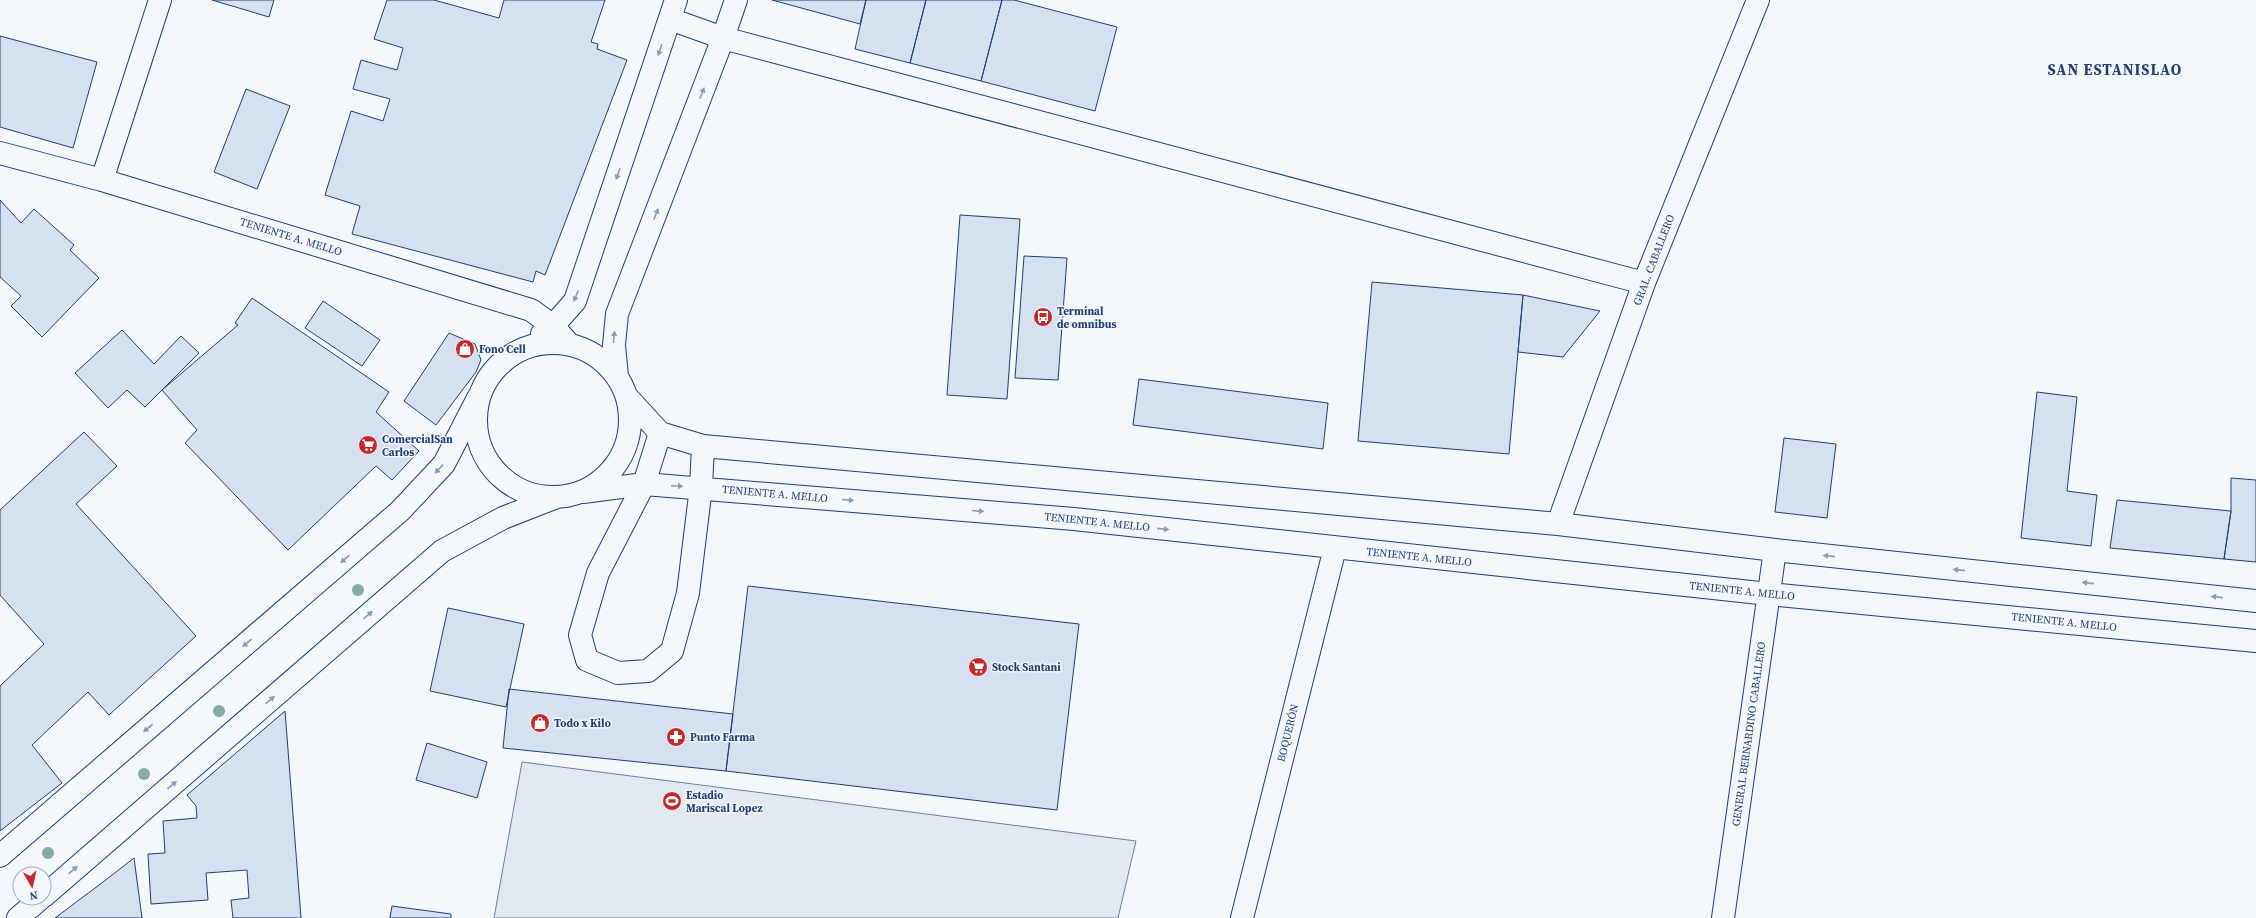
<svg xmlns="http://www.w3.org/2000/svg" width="2256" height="918" viewBox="0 0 2256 918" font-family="'Source Serif 4',serif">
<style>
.green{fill:#e3e9f0;stroke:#687fa3}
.building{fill:#d5e0f0;stroke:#1d3f73}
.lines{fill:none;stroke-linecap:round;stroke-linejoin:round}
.minor-casing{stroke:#1d3f73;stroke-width:24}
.minor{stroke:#f4f7fb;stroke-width:22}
.tree{fill:#86aba6}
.oneway{fill:#889bb7}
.labels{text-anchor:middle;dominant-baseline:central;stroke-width:3;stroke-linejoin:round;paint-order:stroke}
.street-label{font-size:11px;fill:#1d3f73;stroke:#f4f7fb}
.poi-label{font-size:11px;font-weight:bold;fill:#1d3f73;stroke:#f4f7fb;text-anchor:start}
.district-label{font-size:15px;font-weight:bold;letter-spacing:1px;fill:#1d3f73;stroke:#f4f7fb}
</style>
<rect width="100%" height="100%" fill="#f4f7fb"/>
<path class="green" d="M522,762L1136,841L1118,918H494Z"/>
<path class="building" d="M212,0H274L269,17Z
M387,0H434L499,18L504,0H605L591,42L598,44L597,49L627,60L545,275L536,271L533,282L352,234L360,206L325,195L351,111L383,121L390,99L353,89L361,60L397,70L403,48L374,39Z
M772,0H866L860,24Z
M866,0H926L910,63L855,49Z
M926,0H1002L981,81L910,63Z
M1002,0H1014L1117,27L1095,111L981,81Z
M0,36L97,62L73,148L0,127Z
M246,89L290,106L257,189L214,172Z
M0,200L21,223L34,209L74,245L70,250L99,278L42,337L11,306L21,296L0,277Z
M960,215L1020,219L1007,399L947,395Z
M1024,256L1067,258L1058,380L1015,378Z
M1372,282L1523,295L1509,454L1358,441Z
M1523,295L1600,311L1563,357L1518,352Z
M252,298L389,392L376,412L419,451L392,480L376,466L288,550L185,443L197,430L162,390L238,325L235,323Z
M323,301L380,340L362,366L305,328Z
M122,330L154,364L181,336L199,353L145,407L127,390L108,408L75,373Z
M449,333L475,344L481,360L476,372L436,425L404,401Z
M1139,379L1328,403L1323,449L1133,425Z
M2037,392L2077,397L2067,491L2097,495L2091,546L2021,538Z
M84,432L117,466L76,504L196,636L109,715L88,692L32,745L62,783L0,831V686L44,644L0,595V510Z
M1784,438L1836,444L1827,518L1775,512Z
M2231,478L2256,480V562L2224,559L2231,511Z
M2117,500L2231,511L2224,559L2110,548Z
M748,586L1079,624L1057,810L726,771Z
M448,608L524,624L506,707L430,691Z
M509,689L733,714L726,771L503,748Z
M285,711L301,918H233L231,900L249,898L247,870L206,873L208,900L151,904L148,854L165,853L163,821L197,818L196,806L187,795Z
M427,743L487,762L477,798L416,780Z
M134,858L142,918H55L103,882Z
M392,906L451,914V918H390Z"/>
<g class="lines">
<defs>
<path id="minor" d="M670,19L723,38L1644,283
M0,153L102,180L531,310L553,326L569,344
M102,180L160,0
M542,334L553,326L575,301L676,0
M476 420a77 77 0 1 1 154 0a77 77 0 1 1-154 0Z
M617,376L614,345L617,314L723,38L736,0
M628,398L660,433L703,446L1558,524L1775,550L2256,601
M660,433L644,484L598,573L580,635L587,660L618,673L648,671L672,651L688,593L701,487L703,446
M583,492L644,484L1074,519L1769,594L2256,641
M1558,524L1644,283L1758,0
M0,856L400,511L444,464L478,398
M44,896L442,551L503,518L554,498
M18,918L41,898
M1242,918L1335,548
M1723,918L1775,550"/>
</defs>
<use href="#minor" class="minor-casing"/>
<use href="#minor" class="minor"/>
</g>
<g class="tree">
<circle cx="358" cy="590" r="6"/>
<circle cx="219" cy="711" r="6"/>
<circle cx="144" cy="774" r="6"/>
<circle cx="48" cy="853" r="6"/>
</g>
<defs><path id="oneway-solid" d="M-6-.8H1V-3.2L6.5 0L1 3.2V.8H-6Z"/></defs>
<g class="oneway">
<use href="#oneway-solid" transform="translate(660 50) rotate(109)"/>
<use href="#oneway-solid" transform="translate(702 93) rotate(-69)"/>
<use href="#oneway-solid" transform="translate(618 174) rotate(109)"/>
<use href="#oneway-solid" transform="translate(656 214) rotate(-69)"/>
<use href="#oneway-solid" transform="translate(576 296) rotate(112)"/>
<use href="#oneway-solid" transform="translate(614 337) rotate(-84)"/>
<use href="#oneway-solid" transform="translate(439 469) rotate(133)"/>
<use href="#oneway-solid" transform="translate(677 486) rotate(3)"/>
<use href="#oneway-solid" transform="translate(848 500) rotate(5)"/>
<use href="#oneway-solid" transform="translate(978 511) rotate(5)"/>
<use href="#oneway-solid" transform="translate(1163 529) rotate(6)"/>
<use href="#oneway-solid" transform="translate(1829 556) rotate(-174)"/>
<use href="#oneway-solid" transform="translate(345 559) rotate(139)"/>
<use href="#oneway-solid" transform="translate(1959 570) rotate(-174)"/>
<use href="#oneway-solid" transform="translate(2088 583) rotate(-174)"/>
<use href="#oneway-solid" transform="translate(2217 597) rotate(-174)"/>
<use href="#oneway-solid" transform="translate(368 615) rotate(-41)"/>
<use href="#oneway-solid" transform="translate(247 643) rotate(139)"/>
<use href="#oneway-solid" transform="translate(270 700) rotate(-41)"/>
<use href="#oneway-solid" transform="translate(148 728) rotate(139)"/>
<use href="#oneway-solid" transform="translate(172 785) rotate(-41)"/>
<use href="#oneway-solid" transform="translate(73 870) rotate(-41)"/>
</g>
<defs>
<symbol id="bus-disc" viewBox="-11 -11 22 22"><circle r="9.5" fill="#c62828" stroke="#f4f7fb"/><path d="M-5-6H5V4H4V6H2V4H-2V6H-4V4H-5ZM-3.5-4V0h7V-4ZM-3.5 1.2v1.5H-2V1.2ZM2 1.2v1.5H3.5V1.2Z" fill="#fff"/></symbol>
<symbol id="shop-disc" viewBox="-11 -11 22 22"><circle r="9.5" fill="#c62828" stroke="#f4f7fb"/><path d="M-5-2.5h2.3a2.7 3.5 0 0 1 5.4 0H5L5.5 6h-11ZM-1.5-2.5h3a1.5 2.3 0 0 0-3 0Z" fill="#fff"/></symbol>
<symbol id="supermarket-disc" viewBox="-11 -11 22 22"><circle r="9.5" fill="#c62828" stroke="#f4f7fb"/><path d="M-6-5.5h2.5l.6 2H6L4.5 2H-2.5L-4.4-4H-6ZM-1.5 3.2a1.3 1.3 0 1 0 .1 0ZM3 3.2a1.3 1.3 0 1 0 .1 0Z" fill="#fff"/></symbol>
<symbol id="pharmacy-disc" viewBox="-11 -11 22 22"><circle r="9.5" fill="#c62828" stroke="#f4f7fb"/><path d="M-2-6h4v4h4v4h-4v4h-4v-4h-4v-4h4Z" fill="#fff"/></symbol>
<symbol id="stadium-disc" viewBox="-11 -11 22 22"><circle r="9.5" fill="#c62828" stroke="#f4f7fb"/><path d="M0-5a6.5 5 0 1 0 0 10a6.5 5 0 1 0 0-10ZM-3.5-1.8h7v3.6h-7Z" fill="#fff"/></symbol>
</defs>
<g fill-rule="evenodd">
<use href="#bus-disc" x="1032" y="306" width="22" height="22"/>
<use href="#shop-disc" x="454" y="338" width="22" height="22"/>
<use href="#supermarket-disc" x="357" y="434" width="22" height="22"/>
<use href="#supermarket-disc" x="967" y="656" width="22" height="22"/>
<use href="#shop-disc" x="529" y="712" width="22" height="22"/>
<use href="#pharmacy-disc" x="665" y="726" width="22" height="22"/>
<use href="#stadium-disc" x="661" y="790" width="22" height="22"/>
</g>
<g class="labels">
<g class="street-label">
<text transform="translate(291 237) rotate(17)">TENIENTE A. MELLO</text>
<text transform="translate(1654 260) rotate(-69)">GRAL. CABALLERO</text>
<text transform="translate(775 494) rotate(5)">TENIENTE A. MELLO</text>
<text transform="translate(1097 522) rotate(6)">TENIENTE A. MELLO</text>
<text transform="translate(1419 557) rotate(6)">TENIENTE A. MELLO</text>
<text transform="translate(1742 591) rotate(6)">TENIENTE A. MELLO</text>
<text transform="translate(2064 622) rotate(6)">TENIENTE A. MELLO</text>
<text transform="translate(1288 733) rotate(-76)">BOQUERÓN</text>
<text transform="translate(1749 734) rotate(-82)">GENERAL BERNARDINO CABALLERO</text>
</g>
<g class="poi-label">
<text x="1057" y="311">Terminal<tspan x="1057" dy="13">de omnibus</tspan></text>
<text x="479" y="349">Fono Cell</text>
<text x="382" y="439">ComercialSan<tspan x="382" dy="13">Carlos</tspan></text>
<text x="992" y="667">Stock Santani</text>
<text x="554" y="723">Todo x Kilo</text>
<text x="690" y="737">Punto Farma</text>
<text x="686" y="795">Estadio<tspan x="686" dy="13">Mariscal Lopez</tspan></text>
</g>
<g class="district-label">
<text x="2115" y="69">SAN ESTANISLAO</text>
</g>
</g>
<g transform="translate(32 886) rotate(171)"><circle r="19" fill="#f4f7fb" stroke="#9eadc5"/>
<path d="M0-3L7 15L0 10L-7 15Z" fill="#c62828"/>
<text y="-6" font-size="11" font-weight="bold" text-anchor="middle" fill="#1d3f73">N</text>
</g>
</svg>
